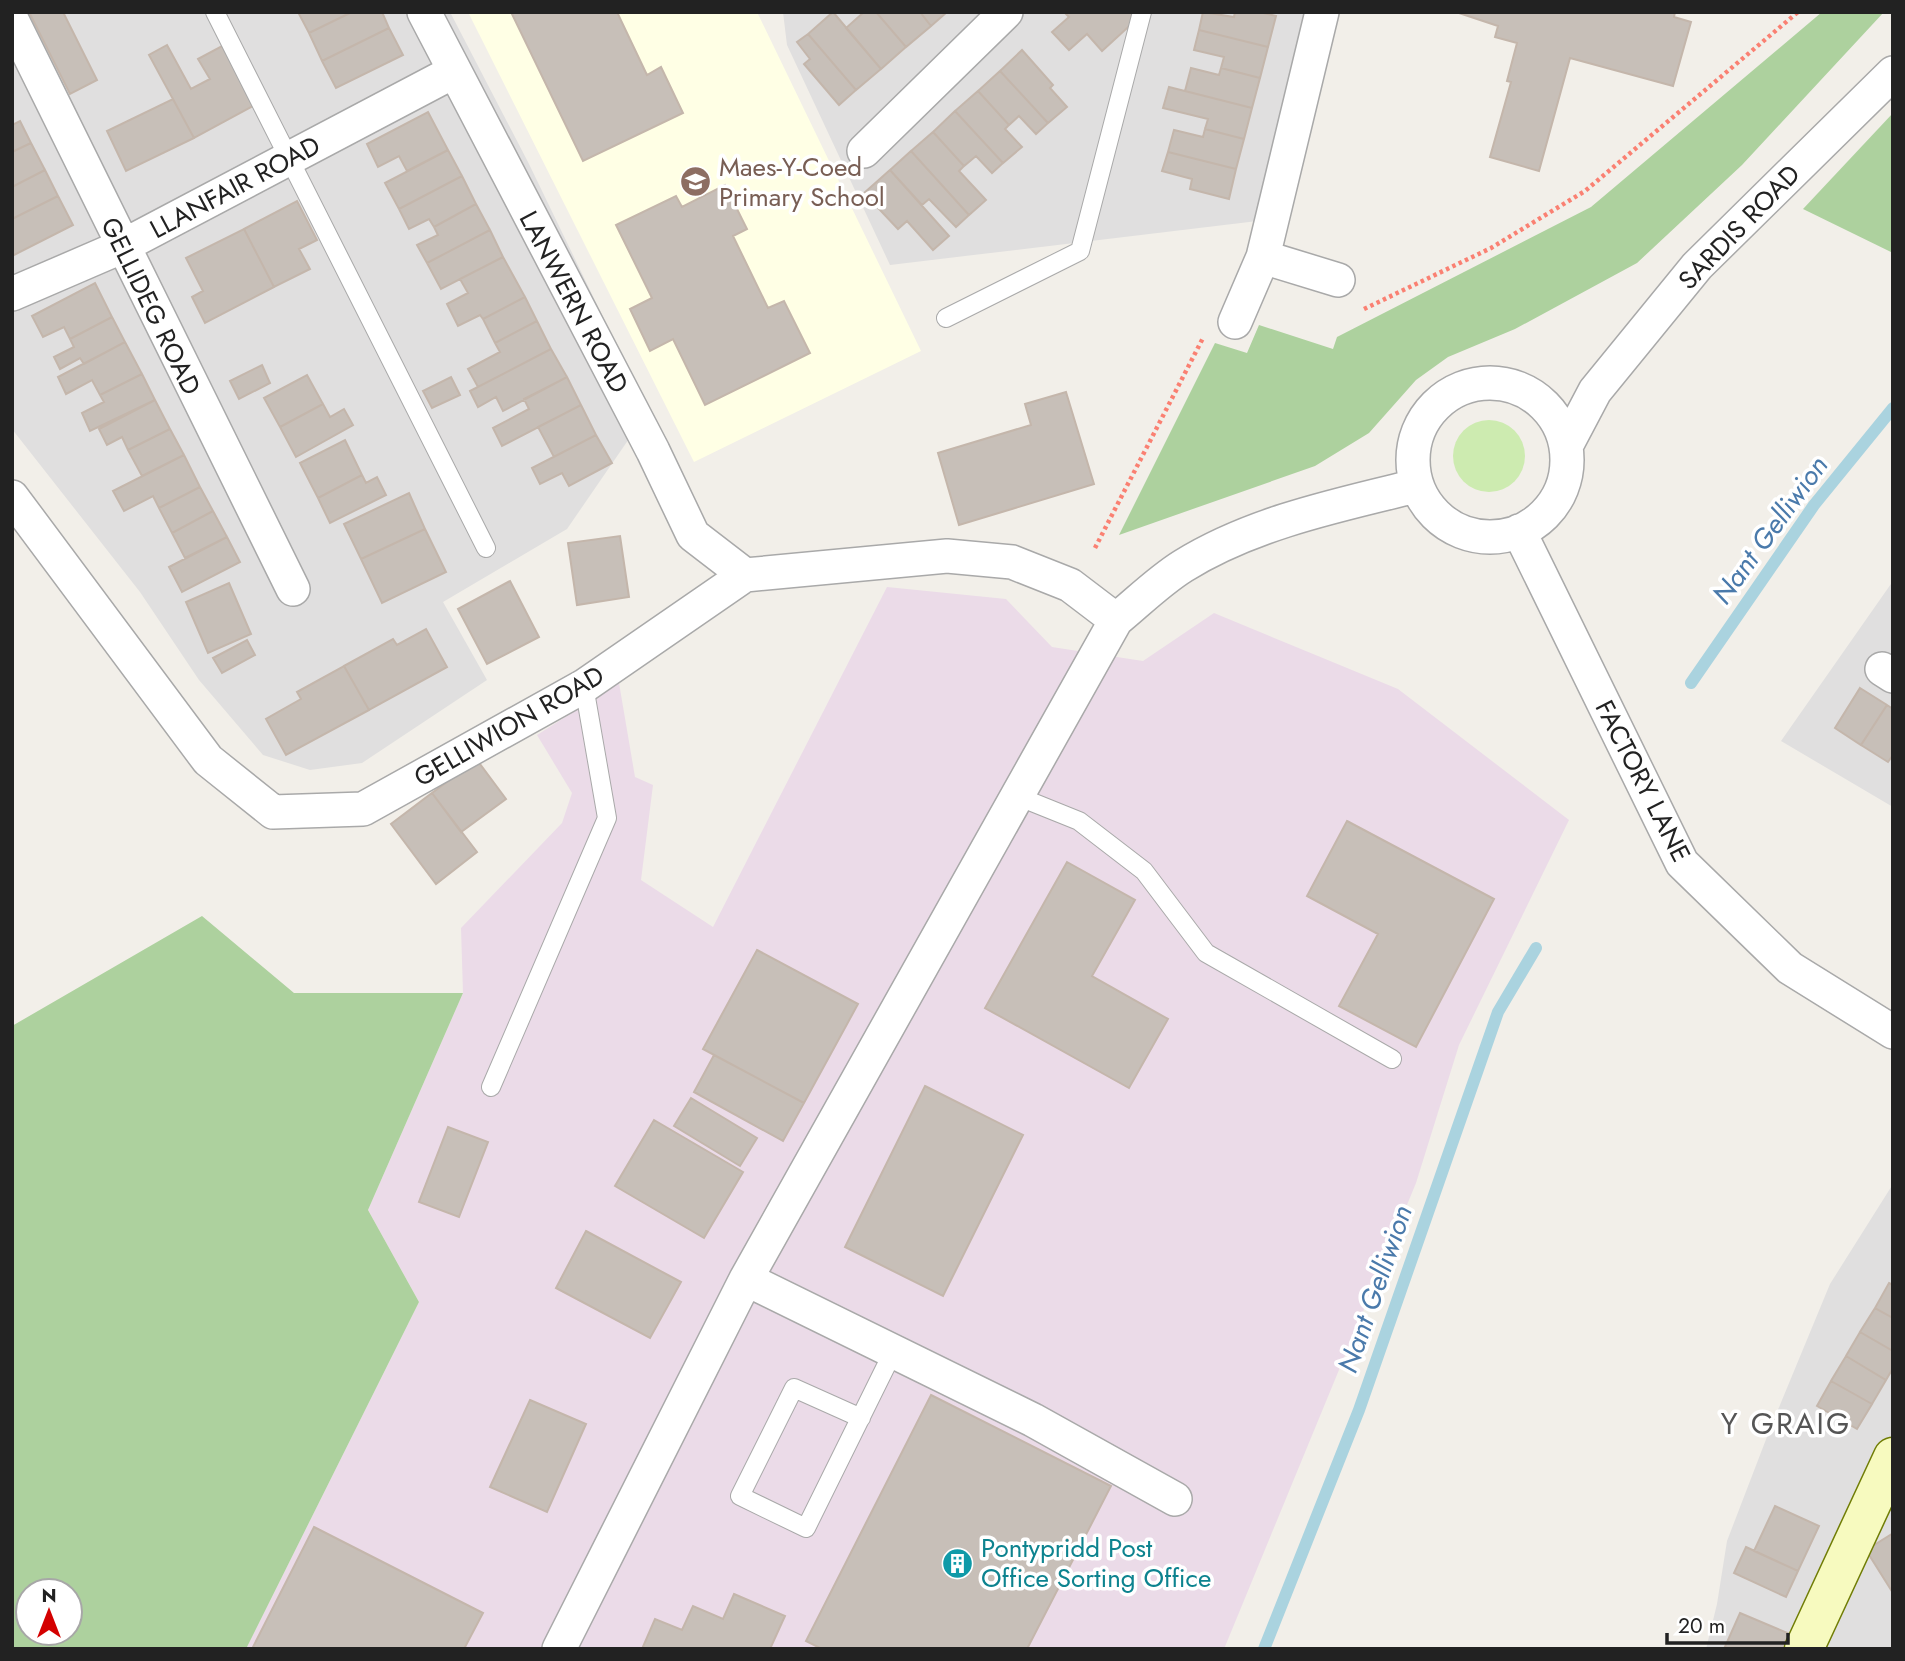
<svg xmlns="http://www.w3.org/2000/svg" width="1905" height="1661" viewBox="0 0 1905 1661" font-family="Jost,sans-serif">
<style>
.residential{fill:#e0dfdf}
.industrial{fill:#ebdbe8}
.education{fill:#ffffe5}
.grass{fill:#cdebb0}
.forest{fill:#add19e;fill-rule:evenodd}
.lines{fill:none;stroke-linecap:round;stroke-linejoin:round}
.stream{stroke:#aad3df;stroke-width:12}
.building{fill:#c7bfb8;stroke:#c4b6ab;stroke-width:2}
.lane-casing{stroke:#a9a9a9;stroke-width:20}
.street-casing{stroke:#a9a9a9;stroke-width:36}
.secondary-casing{stroke:#707d05;stroke-width:41}
.path{stroke:#fa8072;stroke-width:4.5;stroke-dasharray:3.5 3.5;stroke-linecap:butt}
.lane{stroke:#fff;stroke-width:18}
.street{stroke:#fff;stroke-width:33}
.secondary{stroke:#f7fabf;stroke-width:38}
.labels{text-anchor:middle;dominant-baseline:central;stroke-width:7;stroke-linejoin:round;paint-order:stroke}
.education-label{font-size:26px;fill:#785e54;stroke:#fff;text-anchor:start}
.street-label{font-size:26px;fill:#222;stroke:#fff}
.culture-label{font-size:26px;fill:#0d838f;stroke:#fff;text-anchor:start}
.water-label{font-size:28px;font-style:italic;fill:#4a7aab;stroke:#fff}
.quarter-label{font-size:30px;letter-spacing:2px;fill:#555;stroke:#fff}
</style>
<rect width="100%" height="100%" fill="#f2efe9"/>
<path class="residential" d="M12,12H450L529,164L604,319L644,417L567,529L443,602L487,680L362,763L310,770L263,755L199,680L140,592L12,429Z
M783,12H1322L1274,219L890,265L787,45Z
M1893,581V807L1781,741Z
M1893,1184V1649H1706L1717,1604L1727,1541L1770,1429L1830,1284Z"/>
<path class="industrial" d="M887,587L1006,599L1052,647L1143,661L1214,613L1398,689L1569,820L1459,1045L1416,1183L1224,1649H246L419,1302L368,1210L463,993L461,928L562,823L572,793L537,735L619,683L635,777L653,785L641,880L713,927Z"/>
<path class="education" d="M468,12H757L921,351L694,462Z"/>
<path class="grass" d="M1453 456a36 36 0 1 1 72 0a36 36 0 1 1-72 0Z"/>
<path class="forest" d="M1822,12H1884L1742,165L1637,263L1515,329L1448,357L1416,380L1369,433L1315,466L1119,535L1215,343L1247,353L1259,325L1333,349L1337,337L1591,207Z
M1893,113V253L1803,209Z
M202,916L294,993H463L368,1210L419,1302L246,1649H12V1026ZM28,1591H70V1633H28Z"/>
<g class="lines">
<path class="stream" d="M1691,683L1814,505L1893,408
M1264,1649L1359,1410L1498,1012L1536,948"/>
</g>
<path class="building" d="M29,12H63L97,80L70,94Z
M298,12H352L309,33Z
M352,12H382L389,28L322,61L309,33Z
M511,12H617L647,75L661,67L683,113L583,161Z
M833,12L881,69L856,90L808,34Z
M864,12H876L906,47L881,69L846,28Z
M876,12H920L931,26L906,47Z
M920,12H947L931,26Z
M1064,12H1131L1137,19L1102,51L1087,34L1069,50L1052,32L1069,17Z
M1203,12L1234,17L1235,12H1259L1276,16L1268,47L1199,30Z
M1456,12H1675L1674,17L1691,22L1673,86L1570,58L1539,171L1490,157L1511,82L1507,81L1517,43L1495,37L1498,26Z
M389,28L403,55L336,88L322,61Z
M1199,30L1268,47L1260,78L1221,68L1224,57L1194,50Z
M808,34L856,90L839,105L804,64L810,59L797,42Z
M167,45L191,89L210,79L198,59L222,46L255,105L194,138L149,55Z
M1022,50L1053,85L1050,88L1067,107L1048,123L1000,71Z
M1191,68L1219,75L1221,68L1260,78L1252,108L1185,91Z
M1000,71L1048,123L1036,134L1019,116L1009,125L978,91Z
M1169,87L1252,108L1244,139L1205,129L1208,119L1163,108Z
M978,91L1009,125L1005,129L1022,147L1003,163L955,111Z
M173,99L194,138L126,171L107,131Z
M955,111L1003,163L992,173L976,156L964,166L933,132Z
M428,112L448,150L407,171L399,156L378,167L367,144Z
M20,121L31,143L12,152V125Z
M1205,129L1244,139L1236,169L1168,152L1174,130L1203,137Z
M933,132L964,166L959,171L986,200L969,215L911,151Z
M31,143L45,170L12,187V152Z
M448,150L462,176L399,209L385,183Z
M911,151L969,215L956,227L929,199L922,205L890,170Z
M1168,152L1236,169L1229,199L1190,189L1192,179L1162,171Z
M45,170L58,196L12,219V187Z
M890,170L949,236L933,250L907,221L898,229L864,193Z
M462,176L476,204L434,227L429,219L409,229L399,209Z
M725,185L747,229L733,236L768,308L784,301L810,353L705,405L673,339L650,351L630,309L652,298L616,225L676,196L682,207Z
M58,196L73,225L12,256V219Z
M297,201L317,240L299,249L310,269L274,287L244,229Z
M476,204L490,230L427,263L417,245L438,235L434,227Z
M244,229L274,287L205,323L192,297L203,291L186,258Z
M490,230L503,257L441,289L427,263Z
M503,257L525,297L483,319L480,315L458,326L447,304L468,293L460,279Z
M95,283L112,317L70,339L64,327L43,337L32,316Z
M525,297L537,321L495,343L483,319Z
M112,317L125,342L84,364L80,358L60,369L54,357L74,347L70,339Z
M537,321L551,349L478,387L468,369L500,352L495,343Z
M125,342L142,374L100,395L92,380L66,394L58,377Z
M551,349L567,377L503,411L496,397L478,407L470,391Z
M262,365L270,383L239,399L230,381Z
M142,374L155,400L90,431L82,413L104,402L100,395Z
M307,375L323,404L280,427L264,398Z
M451,377L460,395L432,408L423,391Z
M567,377L581,405L502,446L493,428L529,409L524,399Z
M1066,392L1094,484L959,525L938,453L1031,425L1025,404Z
M155,400L170,429L128,450L122,437L107,445L99,429Z
M323,404L330,417L344,409L353,425L296,457L280,427Z
M581,405L596,435L554,457L538,427Z
M170,429L184,455L142,476L128,450Z
M596,435L612,463L569,486L562,473L540,484L532,468Z
M345,440L362,475L318,498L300,463Z
M184,455L200,487L159,508L153,496L124,511L113,491Z
M362,475L366,483L377,477L386,495L330,523L318,498Z
M200,487L213,511L172,533L159,508Z
M409,493L425,529L361,559L344,524Z
M213,511L227,537L185,558L172,533Z
M425,529L446,572L382,603L361,559Z
M620,536L629,597L577,605L568,543Z
M227,537L240,562L182,592L169,567Z
M510,581L539,637L487,664L458,609Z
M229,583L251,634L208,653L186,602Z
M426,629L447,667L369,710L344,666L393,639L397,645Z
M247,640L255,655L222,673L213,658Z
M344,666L369,710L286,755L266,719L301,699L297,692Z
M1860,688L1887,705L1861,745L1835,728Z
M1887,705L1893,709V755L1888,762L1861,745Z
M477,760L506,799L461,832L432,793Z
M432,793L477,852L436,884L391,824Z
M1347,821L1494,899L1416,1047L1339,1006L1378,934L1307,896Z
M1067,862L1135,900L1092,976L1168,1019L1129,1088L985,1008Z
M757,950L858,1004L804,1103L703,1049Z
M714,1055L804,1103L783,1141L694,1092Z
M925,1086L1023,1135L943,1296L845,1247Z
M691,1098L757,1138L740,1166L674,1126Z
M654,1120L743,1172L704,1238L615,1186Z
M448,1127L488,1142L459,1217L419,1202Z
M586,1231L681,1282L650,1338L556,1288Z
M1889,1283L1893,1285V1318L1875,1308Z
M1875,1308L1893,1318V1351L1860,1332Z
M1860,1332L1893,1351V1368L1886,1380L1846,1356Z
M1846,1356L1886,1380L1872,1404L1831,1381Z
M1831,1381L1872,1404L1857,1429L1817,1406Z
M931,1395L1111,1486L1027,1649H822L806,1641Z
M530,1400L586,1424L547,1512L490,1487Z
M1775,1506L1819,1526L1798,1571L1754,1551Z
M314,1527L483,1613L464,1649H252Z
M1892,1534L1893,1536V1593L1866,1550Z
M1746,1547L1798,1571L1786,1597L1734,1573Z
M734,1594L785,1616L770,1649H642L655,1619L682,1630L693,1606L723,1619Z
M1740,1613L1790,1634L1784,1649H1724Z"/>
<g class="lines">
<defs>
<path id="lane" d="M215,12L486,548
M946,318L1080,251L1142,12
M1017,796L1079,821L1144,871L1206,953L1392,1059
M491,1087L607,818L584,686
M861,1418L794,1388L740,1496L806,1528L893,1352"/>
<path id="street" d="M424,12L653,451L693,535L745,575
M12,20L293,589
M864,151L1006,12
M1263,257L1338,280
M12,294L121,247L453,72
M1235,322L1263,257L1322,12
M1413 460a77 77 0 1 1 154 0a77 77 0 1 1-154 0Z
M1566,446L1595,391L1697,266L1893,73
M12,497L208,760L273,812L363,809L584,686L745,575L947,556L1012,562L1070,585L1116,620
M1519,531L1682,863L1790,968L1893,1032
M1882,669L1893,676
M746,1279L1033,1420L1175,1499
M559,1649L746,1279L1116,620C1138,602 1159,581 1183,566C1252,523 1338,505 1416,486"/>
<path id="secondary" d="M1804,1649L1893,1457"/>
</defs>
<use href="#lane" class="lane-casing"/>
<use href="#street" class="street-casing"/>
<use href="#secondary" class="secondary-casing"/>
<path class="path" d="M1364,309L1491,248L1585,191L1798,12
M1095,548L1203,338"/>
<use href="#lane" class="lane"/>
<use href="#street" class="street"/>
<use href="#secondary" class="secondary"/>
</g>
<defs>
<symbol id="school-disc" viewBox="-11 -11 22 22"><circle r="9.5" fill="#8d6e63" stroke="#fff"/><path d="M0-5L7-2L0 1L-7-2ZM-4 1L0 2.5L4 1V4Q0 6-4 4Z" fill="#fff"/></symbol>
<symbol id="building-disc" viewBox="-11 -11 22 22"><circle r="9.5" fill="#0f9aa8" stroke="#fff"/><path d="M-4-6H4V6H1V3H-1V6H-4ZM-2.5-4.3h1.7v1.8h-1.7ZM.8-4.3h1.7v1.8H.8ZM-2.5-1h1.7V.8h-1.7ZM.8-1h1.7V.8H.8Z" fill="#fff"/></symbol>
</defs>
<g fill-rule="evenodd">
<use href="#school-disc" x="678" y="164" width="35" height="35"/>
<use href="#building-disc" x="940" y="1546" width="35" height="35"/>
</g>
<g class="labels">
<g class="education-label">
<text x="719" y="167">Maes-Y-Coed<tspan x="719" dy="30">Primary School</tspan></text>
</g>
<g class="street-label">
<text transform="translate(235 187) rotate(-28)">LLANFAIR ROAD</text>
<text transform="translate(1739 227) rotate(-46)">SARDIS ROAD</text>
<text transform="translate(574 302) rotate(62)">LANWERN ROAD</text>
<text transform="translate(151 306) rotate(64)">GELLIDEG ROAD</text>
<text transform="translate(509 726) rotate(-30)">GELLIWION ROAD</text>
<text transform="translate(1643 781) rotate(63)">FACTORY LANE</text>
</g>
<g class="culture-label">
<text x="981" y="1548">Pontypridd Post<tspan x="981" dy="30">Office Sorting Office</tspan></text>
</g>
<g class="water-label">
<text transform="translate(1770 530) rotate(-54)">Nant Gelliwion</text>
<text transform="translate(1375 1289) rotate(-71)">Nant Gelliwion</text>
</g>
<g class="quarter-label">
<text x="1786" y="1423">Y GRAIG</text>
</g>
</g>
<rect width="1905" height="1661" fill="none" stroke="#222222" stroke-width="28"/>
<g transform="translate(49 1612)"><circle r="33" fill="#ffffff" stroke="#a7a7a7" stroke-width="2"/>
<path d="M0-5L12 26L0 18L-12 26Z" fill="#d40000"/>
<text y="-10" font-size="19" font-weight="bold" text-anchor="middle" fill="#222222">N</text>
</g>
<path d="M1667 1633v10h121v-10" fill="none" stroke="#222222" stroke-width="3.5"/>
<text x="1678" y="1633" font-size="21" fill="#222222" stroke="#ffffff" stroke-width="5" paint-order="stroke">20 m</text>
</svg>
